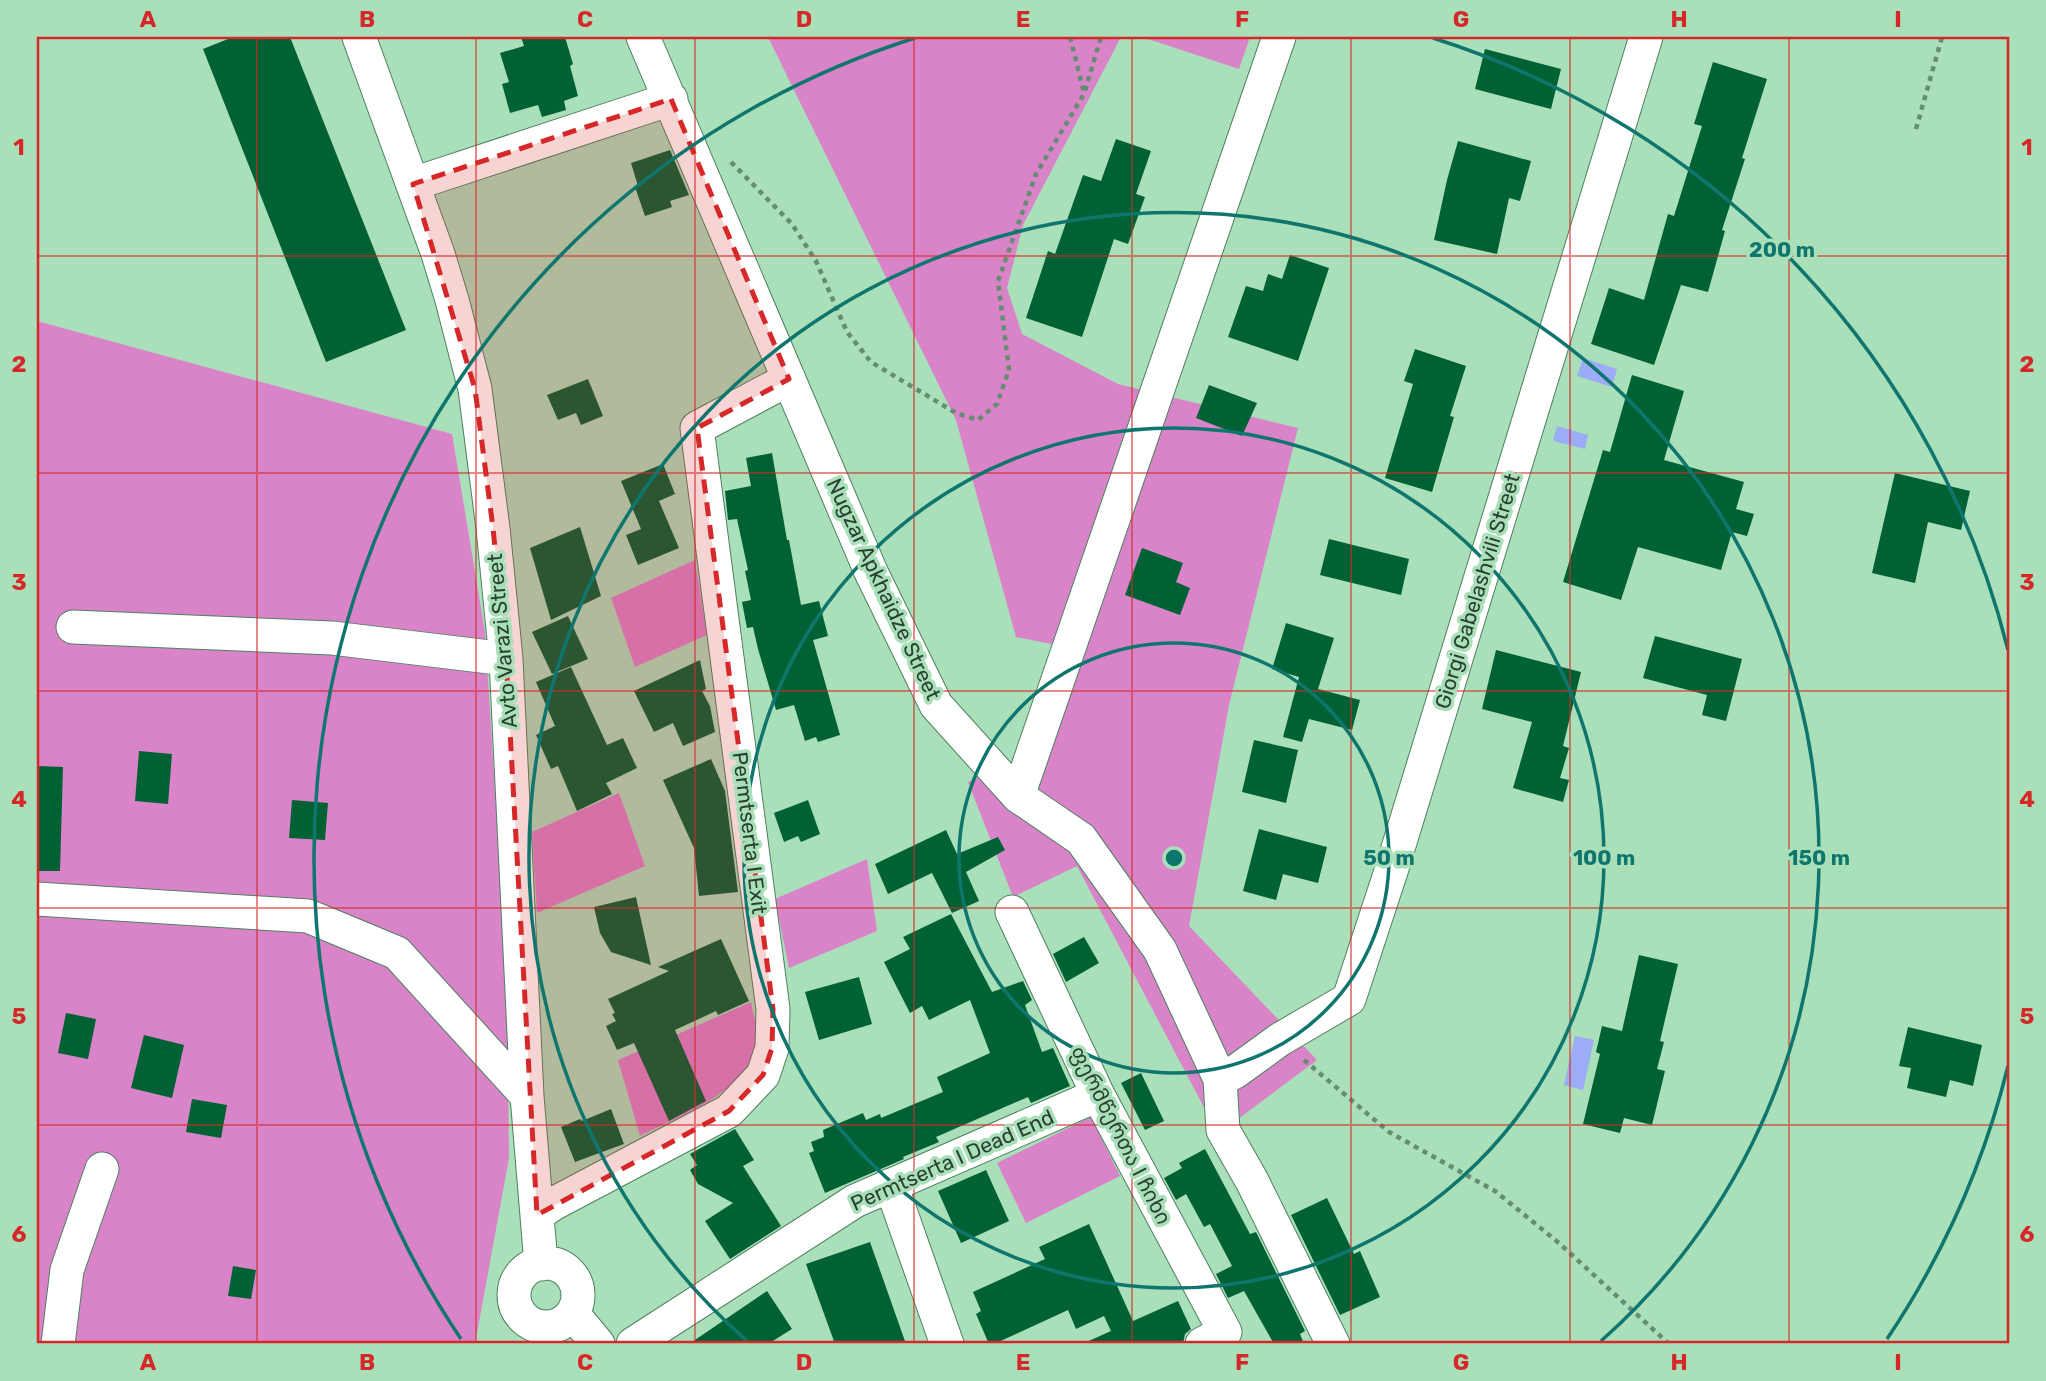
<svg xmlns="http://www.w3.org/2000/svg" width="2046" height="1381" viewBox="0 0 2046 1381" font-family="Rubik,'Noto Sans Georgian',sans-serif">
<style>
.green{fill:#d983c9}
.water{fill:#9cacf7}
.building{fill:#006234}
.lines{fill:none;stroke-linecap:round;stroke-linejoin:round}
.minor-casing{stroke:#4e8160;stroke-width:35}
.path{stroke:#668c72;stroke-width:4.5;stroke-dasharray:5 5;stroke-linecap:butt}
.minor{stroke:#fff;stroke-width:33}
.marked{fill:#d62828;fill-opacity:0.2;stroke:#d62828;stroke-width:5;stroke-dasharray:14 9;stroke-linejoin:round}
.grid{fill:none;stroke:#d62828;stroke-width:2;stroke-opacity:0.55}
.ring{fill:none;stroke:#0f766e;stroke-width:3.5}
.labels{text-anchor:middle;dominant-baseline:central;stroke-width:7;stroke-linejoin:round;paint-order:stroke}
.street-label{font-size:21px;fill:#2a4031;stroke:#a9dfb9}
.centre{fill:#0f766e;stroke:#a9dfb9;stroke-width:3.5}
.ring-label{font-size:21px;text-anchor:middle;font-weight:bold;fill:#0f766e;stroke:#a9dfb9;stroke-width:7;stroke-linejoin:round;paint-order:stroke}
.neatline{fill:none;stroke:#d62828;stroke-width:2.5}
.grid-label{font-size:23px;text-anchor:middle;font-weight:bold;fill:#d62828}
</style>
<rect width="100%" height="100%" fill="#a9dfb9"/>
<path class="green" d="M768,37H1121L1023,225L1007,288L1022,334L1118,384L1298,428L1229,705L1189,926L1317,1060L1218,1134L1077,866L1013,897L968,782L1013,762L1067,647L1016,637L956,420Z
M1142,37H1250L1239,69Z
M37,321L452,434L485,632L504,934L508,1061L509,1158L475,1344H37Z
M695,560L707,635L635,667L611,598Z
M619,793L645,866L537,913L532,832Z
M867,859L877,931L789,968L775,899Z
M751,1002C753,1015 760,1033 757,1045C745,1093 680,1116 640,1136L618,1060Z
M1091,1117L1120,1176L1026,1223L997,1163Z"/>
<path class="water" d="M1583,358L1617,369L1612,387L1577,376Z
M1557,426L1588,435L1585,449L1553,441Z
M1575,1036L1594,1040L1583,1090L1564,1085Z"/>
<path class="building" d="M233,37H290L406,330L326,362L203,49Z
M521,37H565L573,64L570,66L578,96L564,101L566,110L542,117L538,105L510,113L502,84L509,82L500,53L524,46Z
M1485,49L1561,69L1551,109L1475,89Z
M1713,62L1767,79L1742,158L1745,159L1722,230L1725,231L1708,292L1681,285L1654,365L1591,344L1609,288L1644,300L1668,214L1674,216L1702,126L1694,124Z
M1116,139L1151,151L1136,194L1145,197L1128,244L1114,239L1082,337L1026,318L1048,251L1055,254L1083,175L1101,181Z
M1458,141L1531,161L1520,201L1509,198L1497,254L1434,240L1447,180Z
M670,150L689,195L670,201L672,207L645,216L635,187L638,186L631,163Z
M1290,255L1329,268L1298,361L1228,337L1246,286L1263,291L1268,274L1282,279Z
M1415,349L1466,366L1450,416L1454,417L1432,492L1385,478L1413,384L1404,381Z
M1632,375L1684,391L1664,460L1744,482L1736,509L1754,514L1747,536L1732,532L1721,570L1638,547L1621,600L1563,582L1603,450L1610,452Z
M588,379L603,416L581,425L576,413L558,420L547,395Z
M1209,385L1257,403L1242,436L1196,418Z
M772,453L787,540H789L801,605L819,601L828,636L813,640L840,735L818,742L816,737L805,741L794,705L776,710L758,649L753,627L747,628L742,602L751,600L745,571L748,570L737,519L728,520L725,491L751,486L746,458Z
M663,464L675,494L659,501L679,548L638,565L626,535L641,529L621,481Z
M1895,473L1970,491L1961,530L1928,522L1915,583L1872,573Z
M580,527L601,596L551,620L530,548Z
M1329,539L1409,559L1401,595L1320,575Z
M1142,548L1183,563L1176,582L1190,588L1180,615L1125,595Z
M568,616L588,659L552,674L532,632Z
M1286,623L1334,638L1318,689L1360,700L1352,730L1309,719L1302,742L1283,737L1299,677L1272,669Z
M1655,636L1742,659L1726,721L1702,715L1707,695L1643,678Z
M1496,650L1581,672L1563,746L1569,748L1560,778L1569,780L1563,802L1513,788L1532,722L1482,709Z
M700,660L706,689L702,691L710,706L715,732L683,746L673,723L654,732L634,691Z
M571,667L607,745L623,738L637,768L606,783L612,794L577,811L558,766L551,769L536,735L555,726L536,682Z
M1254,740L1298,750L1286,803L1242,792Z
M139,751L172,754L168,804L135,801Z
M711,759L725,791L738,892L699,896L694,848L663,780Z
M37,766L63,767L60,871H37Z
M292,800L328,803L325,840L289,838Z
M808,800L820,834L801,842L798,836L784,842L774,813Z
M1259,829L1327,847L1318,883L1283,874L1276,900L1243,891Z
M946,830L957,854L998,837L1005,850L966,872L979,901L952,913L932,873L888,894L875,864Z
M636,897L651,965L611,952L600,933L594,907Z
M951,914L992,992L1023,981L1032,1000L1025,1005L1042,1052L1053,1048L1070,1086L1031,1103L1028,1097L936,1137L939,1142L903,1157L904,1159L825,1193L809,1153L814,1151L811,1142L824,1137L823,1130L863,1113L866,1120L880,1114L881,1118L943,1092L937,1077L990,1053L970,1000L929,1020L922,1006L910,1013L884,962L910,949L903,937Z
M1084,937L1099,963L1066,982L1053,954Z
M721,939L749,1001L718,1015L716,1011L675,1030L706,1101L669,1121L634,1043L617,1050L606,1026L616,1021L612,1014L615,1013L608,999L669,971L658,967Z
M1639,955L1678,964L1660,1041L1664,1042L1657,1069L1665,1071L1652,1125L1624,1118L1620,1133L1583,1124L1600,1054L1596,1052L1602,1026L1622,1031Z
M859,977L872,1024L819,1040L805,992Z
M66,1013L96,1019L88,1059L58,1053Z
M1908,1027L1982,1045L1973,1086L1950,1080L1946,1097L1907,1088L1911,1068L1899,1066Z
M144,1035L184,1045L172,1098L131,1088Z
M1141,1073L1164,1121L1145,1130L1121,1083Z
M192,1099L227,1105L221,1138L186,1132Z
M611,1109L624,1144L575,1162L561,1127L580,1119L582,1121Z
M735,1129L754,1160L743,1166L781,1226L730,1259L705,1221L733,1203L698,1184L690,1170L697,1165L690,1154Z
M1205,1149L1250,1234L1256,1232L1305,1331L1300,1334L1304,1344H1274L1244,1291L1228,1298L1216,1274L1232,1266L1210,1224L1204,1227L1186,1194L1176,1200L1164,1178L1182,1168L1179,1163Z
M986,1170L1009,1221L961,1243L938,1191Z
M1327,1198L1354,1254L1360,1251L1380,1297L1340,1315L1291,1215Z
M1089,1224L1133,1321L1178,1301L1191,1329L1185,1334L1183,1344H1082L1111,1331L1104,1316L1076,1329L1068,1310L994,1344H989L976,1314L981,1311L973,1292L1045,1259L1039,1247Z
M870,1242L906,1344H835L806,1264Z
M233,1266L256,1270L251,1299L228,1296Z
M767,1291L792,1329L768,1344H689Z"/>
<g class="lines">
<defs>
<path id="minor" d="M359,37L438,254L452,300L475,389L493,528L506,659L527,1096L541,1264
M643,37L871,572L936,705L1018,796L1081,839L1160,950L1220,1079L1223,1130L1252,1181L1333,1344
M413,184L671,99
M73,627L332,638L506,659
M1018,796L1279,37
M37,899L308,916L397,953L527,1096
M1012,912L1098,1095L1225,1332L1202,1344
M1220,1079L1235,1072L1279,1040L1349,999L1392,868L1646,37
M891,1185L947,1344
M537,1215L553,1204L729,1111L763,1075L772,1048L773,1009L697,428L789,379
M514 1295a32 32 0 1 1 64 0a32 32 0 1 1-64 0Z
M573,1314L598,1344
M58,1344L67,1270L102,1169
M633,1344L855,1201L1098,1095"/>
</defs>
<use href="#minor" class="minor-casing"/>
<path class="path" d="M1070,37L1084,93
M1916,129L1942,37
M731,162L792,224L816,261L847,332L871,362L956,413L978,420L997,404L1009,370L998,281L1036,174L1084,94L1101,37
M1304,1060L1389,1132L1495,1191L1559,1243L1669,1344"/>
<use href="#minor" class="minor"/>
</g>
<path class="marked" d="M671,99L789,379L697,428L773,1009L772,1048L763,1075L729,1111L537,1215L506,659L493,528L475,389L413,184Z"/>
<path class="grid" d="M257,37V1344M476,37V1344M695,37V1344M914,37V1344M1132,37V1344M1351,37V1344M1570,37V1344M1789,37V1344M37,256H2009M37,473H2009M37,691H2009M37,908H2009M37,1125H2009"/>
<g class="ring">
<circle cx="1174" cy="858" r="215"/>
<circle cx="1174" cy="858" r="430"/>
<path d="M747 1341A645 645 0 1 1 1601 1341"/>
<path d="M2008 1066A860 860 0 0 1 1887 1339M461 1339A860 860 0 0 1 915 38M1433 38A860 860 0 0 1 2008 650"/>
</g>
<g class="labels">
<g class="street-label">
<text transform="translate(884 589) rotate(65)">Nugzar Apkhaidze Street</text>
<text transform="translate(1477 591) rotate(-73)">Giorgi Gabelashvili Street</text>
<text transform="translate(502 641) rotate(-95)">Avto Varazi Street</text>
<text transform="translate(750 833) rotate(83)">Permtserta I Exit</text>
<text transform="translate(1121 1135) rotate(63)">ფერმწერთა I ჩიხი</text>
<text transform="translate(952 1160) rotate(-24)">Permtserta I Dead End</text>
</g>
</g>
<circle cx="1174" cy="858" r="10" class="centre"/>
<g class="ring-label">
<text x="1782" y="257">200 m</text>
<text x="1389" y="865">50 m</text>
<text x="1604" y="865">100 m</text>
<text x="1819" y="865">150 m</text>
</g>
<rect width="2046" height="1381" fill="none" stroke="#a9dfb9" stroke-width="77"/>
<rect x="38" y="38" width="1970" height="1304" class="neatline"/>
<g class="grid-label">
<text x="148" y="27">A</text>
<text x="367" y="27">B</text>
<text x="585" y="27">C</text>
<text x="804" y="27">D</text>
<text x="1023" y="27">E</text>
<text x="1242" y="27">F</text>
<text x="1461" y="27">G</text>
<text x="1679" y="27">H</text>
<text x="1898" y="27">I</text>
<text x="19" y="155">1</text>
<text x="2027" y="155">1</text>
<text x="19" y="372">2</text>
<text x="2027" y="372">2</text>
<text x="19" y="590">3</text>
<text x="2027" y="590">3</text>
<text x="19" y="807">4</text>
<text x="2027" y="807">4</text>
<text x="19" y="1024">5</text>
<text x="2027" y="1024">5</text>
<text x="19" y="1242">6</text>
<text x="2027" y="1242">6</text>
<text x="148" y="1370">A</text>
<text x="367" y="1370">B</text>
<text x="585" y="1370">C</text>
<text x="804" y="1370">D</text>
<text x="1023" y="1370">E</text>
<text x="1242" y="1370">F</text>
<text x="1461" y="1370">G</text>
<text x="1679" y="1370">H</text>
<text x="1898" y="1370">I</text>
</g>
</svg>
